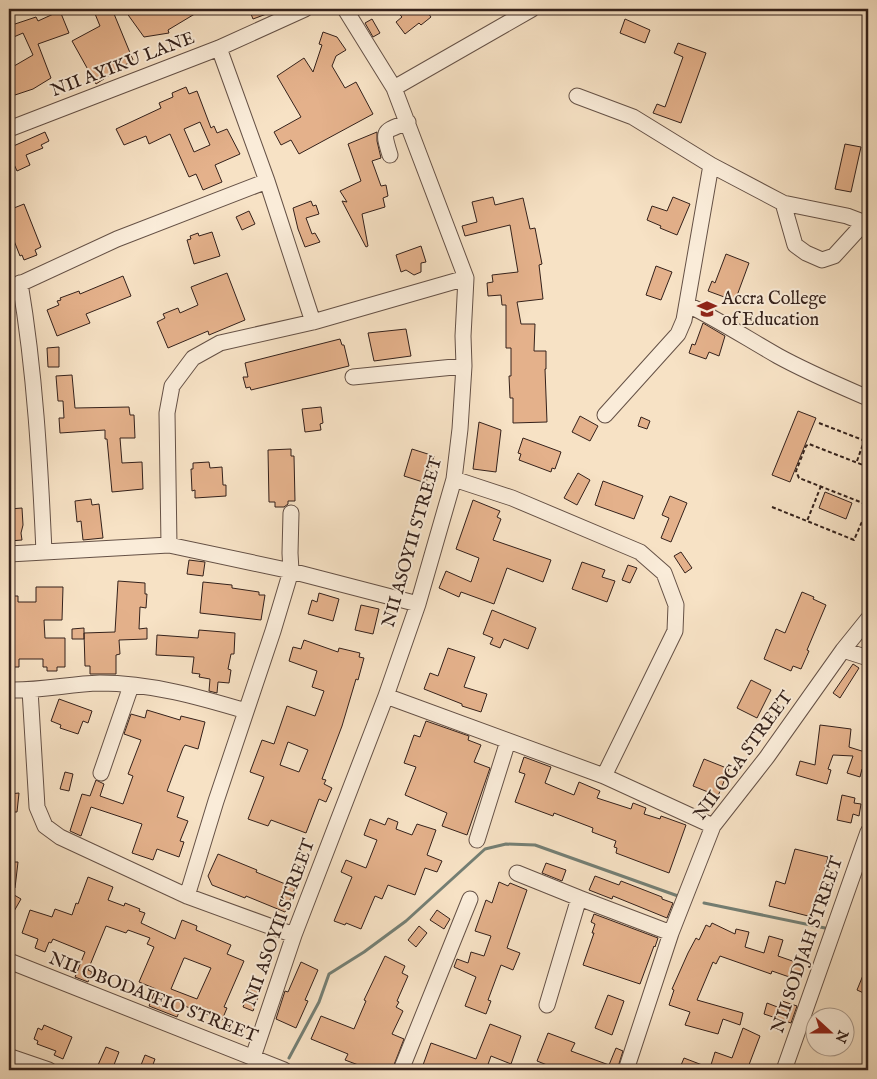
<svg xmlns="http://www.w3.org/2000/svg" width="877" height="1079" viewBox="0 0 877 1079" font-family="'IM FELL English',serif">
<style>
.lines{fill:none;stroke-linecap:round;stroke-linejoin:round}
.stream{stroke:#747f74;stroke-width:3}
.building{fill:#e4b18b;stroke:#34211b;fill-rule:evenodd}
.minor-casing{stroke:#655146;stroke-width:17}
.path{stroke:#34211b;stroke-width:2;stroke-dasharray:4 2.5;stroke-linecap:butt}
.minor{stroke:#faecd9;stroke-width:15}
.labels{text-anchor:middle;dominant-baseline:central;stroke-width:4;stroke-linejoin:round;paint-order:stroke}
.street-label{font-size:18px;fill:#34211b;stroke:#faecd9}
.poi-label{font-size:18px;fill:#34211b;stroke:#faecd9;text-anchor:start}
</style>
<rect width="100%" height="100%" fill="#f7e2c5"/>
<filter id="stains"><feTurbulence type="fractalNoise" baseFrequency=".004" numOctaves="4"/><feColorMatrix values="0 0 0 0 .2 0 0 0 0 .09 0 0 0 0 .02 0 0 0 .5 -.17"/></filter>
<radialGradient id="worn" r=".72"><stop offset=".6" stop-color="#630" stop-opacity="0"/><stop offset="1" stop-color="#630" stop-opacity=".3"/></radialGradient>
<g class="lines">
<path class="stream" d="M704,903L825,928
M289,1058L319,1002L329,974L364,952L406,921L485,849L506,844L535,845L678,896"/>
</g>
<path class="building" d="M93,9H112L133,60L96,84L72,41L100,26Z
M133,9H203L168,30L169,33L144,37L126,12Z
M249,9H277V10L253,19Z
M395,9H425L431,17L421,25L419,23L405,34L396,22L402,17Z
M60,11L69,33L38,44L51,78L33,89L9,97V69L33,55L23,33L9,39V26L36,17L38,21Z
M372,19L380,33L373,37L365,23Z
M625,19L650,30L645,43L620,33Z
M323,32L337,37L346,50L336,56L332,66L345,88L356,82L373,114L299,154L291,140L281,145L274,132L301,117L277,76L304,58L313,72L322,45L319,44Z
M678,43L706,53L681,123L653,113L657,104L665,107L683,57L674,53Z
M186,87L189,94L197,91L211,128L214,126L217,133L227,129L240,154L215,165L222,182L203,190L196,174L189,177L170,134L149,144L146,136L124,145L116,129L161,108L159,103L173,97L172,93ZM200,122L210,145L194,152L184,129Z
M45,132L49,141L41,145L43,148L26,155L30,165L17,171L13,162L9,163V148Z
M377,132V141L381,158L372,161L381,186L386,185L388,196L383,198L385,207L362,214L368,246L366,247L342,201L347,202L340,191L361,181L348,144Z
M845,144L861,147L851,192L835,189Z
M493,197L495,205L523,198L530,229L535,228L542,264L539,265L543,299L517,302L521,324H535L534,351H546V369H545L547,422L513,423V398H510L509,376H511V348H506V305H502L501,295L488,296L487,283L493,282L492,275L518,272L510,225L465,236L462,226L477,222L472,202Z
M673,197L690,204L677,235L660,228L661,226L647,220L652,206L667,211Z
M311,201L313,206L316,205L319,214L306,218L312,234L315,233L320,242L305,247L298,229L293,208Z
M24,204L41,247L35,250L37,255L24,260L22,255L20,256L9,228V210Z
M249,211L255,224L242,230L236,217Z
M212,232L220,256L194,264L187,240L191,239L190,236L198,233L199,236Z
M421,246L426,262L421,263V272L414,275L406,270L401,272L396,255Z
M726,254L749,263L735,301L708,291L712,281L715,283Z
M656,266L672,272L661,300L646,295Z
M227,273L245,320L209,335L208,331L168,348L157,322L165,318L163,314L178,308L180,313L198,305L191,287Z
M123,276L131,296L86,314L90,323L57,336L47,310L59,305L57,301L61,300L60,298L79,291L80,294Z
M703,323L725,336L719,356L709,352L706,359L689,353L692,344L695,345Z
M406,329L411,356L374,361L368,333Z
M340,339L342,345H344L349,366L251,390L250,387L246,388L243,377H248L245,363Z
M59,347V367H48L47,348Z
M72,375L75,408L129,407L130,415H134L135,438H120L122,463L142,462L143,489L112,492L107,439H105V430L60,433L59,418H64L63,401H58L56,376Z
M321,407L323,423L320,424L321,430L305,432L302,409Z
M798,411L816,418L790,482L772,475Z
M580,416L598,426L590,441L572,432Z
M641,417L650,421L647,429L638,426Z
M479,422L501,430L496,472L473,469Z
M523,438L561,452L555,469L552,468L551,472L519,460L521,454L518,453Z
M291,449V456H294L295,501H288V504L284,507H275V502H269L268,450Z
M412,449L434,456L426,483L404,476Z
M209,462L210,468L222,467L223,485H226V496L195,498V490L192,491L191,469H193V463Z
M578,473L590,480L577,505L564,498Z
M603,481L643,496L634,519L595,505Z
M825,492L852,503L846,519L819,508Z
M670,496L687,503L671,542L661,538L669,518L662,515Z
M91,499L92,505L99,504L103,538L83,540L81,521L77,522L75,501Z
M473,500L500,511L497,517L501,519L493,540L551,560L543,582L507,568L494,604L461,592L459,597L439,588L446,571L471,582L479,558L456,549Z
M22,508L23,525L21,533L22,540L9,541V509Z
M681,552L692,568L685,573L674,556Z
M189,560L205,562L203,576L187,574Z
M582,562L605,570L602,577L615,581L607,602L572,589Z
M628,565L637,568L630,583L622,580Z
M118,581L145,583V594H147L146,608L140,607L139,629L147,628V639L119,640L120,654L116,655V674H90V666H85L84,633L115,632Z
M203,582L232,585V588L259,592V595H265L261,620L200,613Z
M36,587H63L62,620H44L45,638H65V667H57V671H47V667H43V659H19V667H9V596H18V602H36Z
M802,592L814,597L813,599L826,605L807,650L809,651L801,669L793,666L791,671L764,659L776,629L785,633Z
M319,593L339,599L333,621L308,614L312,600L317,602Z
M361,605L379,609L373,634L355,630Z
M492,610L536,628L528,649L504,639L500,648L490,644L493,638L483,634Z
M84,628V639H72V629Z
M199,630L235,633L234,654H231L228,669L231,670L229,683L218,682L217,693L209,691L210,679L199,677L200,674L192,673L194,657L156,655L157,635L198,638Z
M304,640L338,652L339,648L360,653L359,657L364,658L358,680L356,679L342,726L322,779L326,780L324,784L332,788L326,802L319,799L306,833L271,820L268,826L248,819L264,777L250,772L262,740L274,744L287,706L315,716L324,691L312,687L317,671L289,661L293,647L301,649ZM288,742L308,750L299,772L280,765Z
M448,648L475,657L464,687L487,694L481,712L462,706V704L424,689L430,673L438,676Z
M853,664L859,668L840,698L833,693Z
M751,680L771,690L757,718L737,708Z
M59,699L92,711L88,723L83,721L78,734L60,728L61,725L51,721Z
M147,710L180,720L181,716L205,722L198,749L185,745L183,748L167,791L184,797L177,817L188,821L180,841L184,842L179,857L157,849L153,860L132,853L142,824L91,807L81,836L70,831L82,794L90,796L96,780L104,784L100,796L123,804L133,776L128,774L141,740L124,734L131,714L145,718Z
M426,721L469,736L468,740L481,745L474,762L490,768L467,835L442,826L447,813L405,795L416,767L404,763L414,735L420,737Z
M820,725L851,729L849,747L868,753V761L865,770L862,769L860,777L847,773L853,756L833,755L828,769L831,770L827,784L796,775L800,761L815,765Z
M524,757L551,767L545,783L574,795L579,782L600,791L597,798L631,809L633,803L646,808L644,814L660,819L661,816L686,825L669,873L616,853L617,848L614,847L616,841L592,832L593,828L554,813L553,816L515,802L525,774L519,772Z
M704,759L729,769L718,796L693,786Z
M65,772L73,774L69,791L60,789Z
M19,793L17,812H9V794Z
M842,795L855,798L854,803L861,804L859,816L853,814L851,823L837,820Z
M388,818L398,822L396,829L412,835L417,824L436,830L427,855L442,861L437,872L425,868L415,895L388,885L382,899L375,896L361,929L346,923L345,925L334,921L352,877L341,872L346,860L366,868L377,840L364,835L370,819L385,825Z
M795,849L828,857L812,917L769,906L776,881L785,884Z
M218,854L257,870L256,872L295,888L285,912L246,896L245,898L212,885L208,876Z
M9,862H18L15,888H9Z
M546,863L566,870L562,881L542,873Z
M595,876L619,885L621,881L662,897V899L673,903L667,918L613,896L612,899L589,890Z
M88,877L113,887L108,900L124,906L125,903L140,909L139,911L145,913L141,923L175,939L182,920L197,926L196,930L231,945L227,954L244,961L224,1007L227,1008L222,1020L182,1005L177,1017L149,1006L156,989L139,982L154,947L147,944L150,938L128,930L126,933L106,926L88,970L92,972L88,982L75,977L85,952L53,939L51,943L49,942L45,952L35,948L38,939L22,933L30,910L52,917L55,909L72,915L76,903L78,904ZM184,958H185L211,968L197,999L171,989Z
M499,882L508,886L510,883L527,890L507,948L520,953L513,970L501,965L488,1000L491,1001L486,1014L465,1006L476,977L454,967L457,959L468,963L471,952L484,956L491,936L475,931L486,900L492,903Z
M9,892L21,899L9,920Z
M437,910L450,919L444,929L430,920Z
M594,914L658,938L655,947L654,946L640,984L583,965L594,933H592L595,924L591,922Z
M712,923L735,934L736,929L749,932L745,947L764,953L769,936L783,940L778,956L804,965L798,980L772,971L771,974L720,956L716,964L713,962L697,1000L743,1013L740,1025L723,1019L718,1034L685,1025L690,1012L669,1005L674,990L672,989L688,953L696,938L699,940L706,925L710,927Z
M419,926L427,933L416,947L408,940Z
M385,956L405,966L402,973L408,976L397,1001L399,1002L396,1007L403,1011L392,1034L404,1039L392,1070H383L370,1065L369,1069L345,1060L348,1054L311,1039L321,1016L354,1029L366,1001L364,1000Z
M301,962L318,970L305,1000L308,1001L296,1028L276,1019L285,991L288,992Z
M868,963V995L857,990Z
M250,988L260,992L253,1011L243,1007Z
M608,995L624,1001L612,1035L595,1028Z
M782,1001L797,1006L791,1023L764,1014L767,1003L780,1008Z
M490,1024L521,1036L511,1064L491,1056L486,1070H432V1068L423,1065L431,1043L476,1059Z
M44,1025L72,1037L63,1059L54,1055L56,1051L37,1044L38,1041L34,1039L38,1028L42,1030Z
M743,1028L760,1036L747,1070H679L684,1058L710,1068L715,1052L732,1058Z
M548,1033L575,1043L571,1051L609,1065L616,1048L623,1051L617,1070H551L552,1067L537,1061Z
M106,1047L119,1052L112,1070L98,1065Z
M145,1055L155,1059L151,1070H139Z"/>
<g class="lines">
<defs>
<path id="minor" d="M219,48L267,181L313,322
M394,88L532,9
M577,96L633,117L711,165
M9,129L219,48L305,9
M390,155C382,129 383,132 408,122
M783,203L795,245L806,253L822,260L834,256L865,222
M20,283C35,372 40,462 44,552
M9,289L117,239L267,181
M688,305C719,320 748,339 778,356C807,372 838,385 868,398
M353,377L464,366
M605,415L678,334L684,320L711,165L783,203L847,216L868,224
M454,479L512,498L640,552L664,573L676,605L675,631L604,776
M169,545L167,413L172,386L193,358L220,343L313,322L466,278
M9,554L169,545L291,571L418,604
M843,650L868,658
M9,690C40,691 69,684 100,683C150,683 199,697 246,711
M30,690L37,807L45,826L60,837L187,896L294,935
M386,696L604,776L713,826
M101,773L131,686
M477,840L508,741
M517,873L579,898
M187,896L216,801L273,631L291,571L290,553L291,513
M9,961L284,1070
M547,1005L579,898L671,933
M11,1057L49,1070
M253,1057L294,935L386,696L418,604L454,479L460,429L464,366L463,336L466,278L394,88L345,9
M401,1070L470,899
M626,1070L671,933L713,826L767,757L843,650L868,619
M784,1070L868,832"/>
</defs>
<use href="#minor" class="minor-casing"/>
<path class="path" d="M819,423L868,442
M857,461L868,430
M868,467L809,444L806,446L796,471L799,478L868,505
M821,486L807,521L854,540L868,508
M772,507L807,521"/>
<use href="#minor" class="minor"/>
</g>
<defs>
<symbol id="university-bare" viewBox="-9 -9 18 18"><path d="M0-5L7-2L0 1L-7-2ZM-4 1L0 2.5L4 1V4Q0 6-4 4Z" fill="#8f2418" stroke="#faecd9" stroke-width="2.5" paint-order="stroke"/></symbol>
</defs>
<g fill-rule="evenodd">
<use href="#university-bare" x="693" y="295" width="28" height="28"/>
</g>
<g class="labels">
<g class="street-label">
<text transform="translate(123 65) rotate(-21)">NII AYIKU LANE</text>
<text transform="translate(413 542) rotate(-74)">NII ASOYII STREET</text>
<text transform="translate(744 756) rotate(-54)">NII OGA STREET</text>
<text transform="translate(280 923) rotate(-70)">NII ASOYII STREET</text>
<text transform="translate(808 945) rotate(-71)">NII SODJAH STREET</text>
<text transform="translate(153 998) rotate(21)">NII OBODAIFIO STREET</text>
</g>
<g class="poi-label">
<text x="722" y="299">Accra College<tspan x="722" dy="21">of Education</tspan></text>
</g>
</g>
<rect width="877" height="1079" fill="none" stroke="#f7e2c5" stroke-width="30"/>
<rect x="10" y="10" width="857" height="1059" fill="none" stroke="#34211b" stroke-width="2.5"/>
<rect x="15" y="15" width="847" height="1049" fill="none" stroke="#34211b"/>
<g transform="translate(830 1032) rotate(111)"><circle r="24" fill="#faecd9" stroke="#ab9b8d"/>
<path d="M0-4L9 19L0 12L-9 19Z" fill="#8f2418"/>
<text y="-8" font-size="14" font-weight="bold" text-anchor="middle" fill="#34211b">N</text>
</g>
<rect width="100%" height="100%" filter="url(#stains)"/>
<rect width="100%" height="100%" fill="url(#worn)"/>
</svg>
